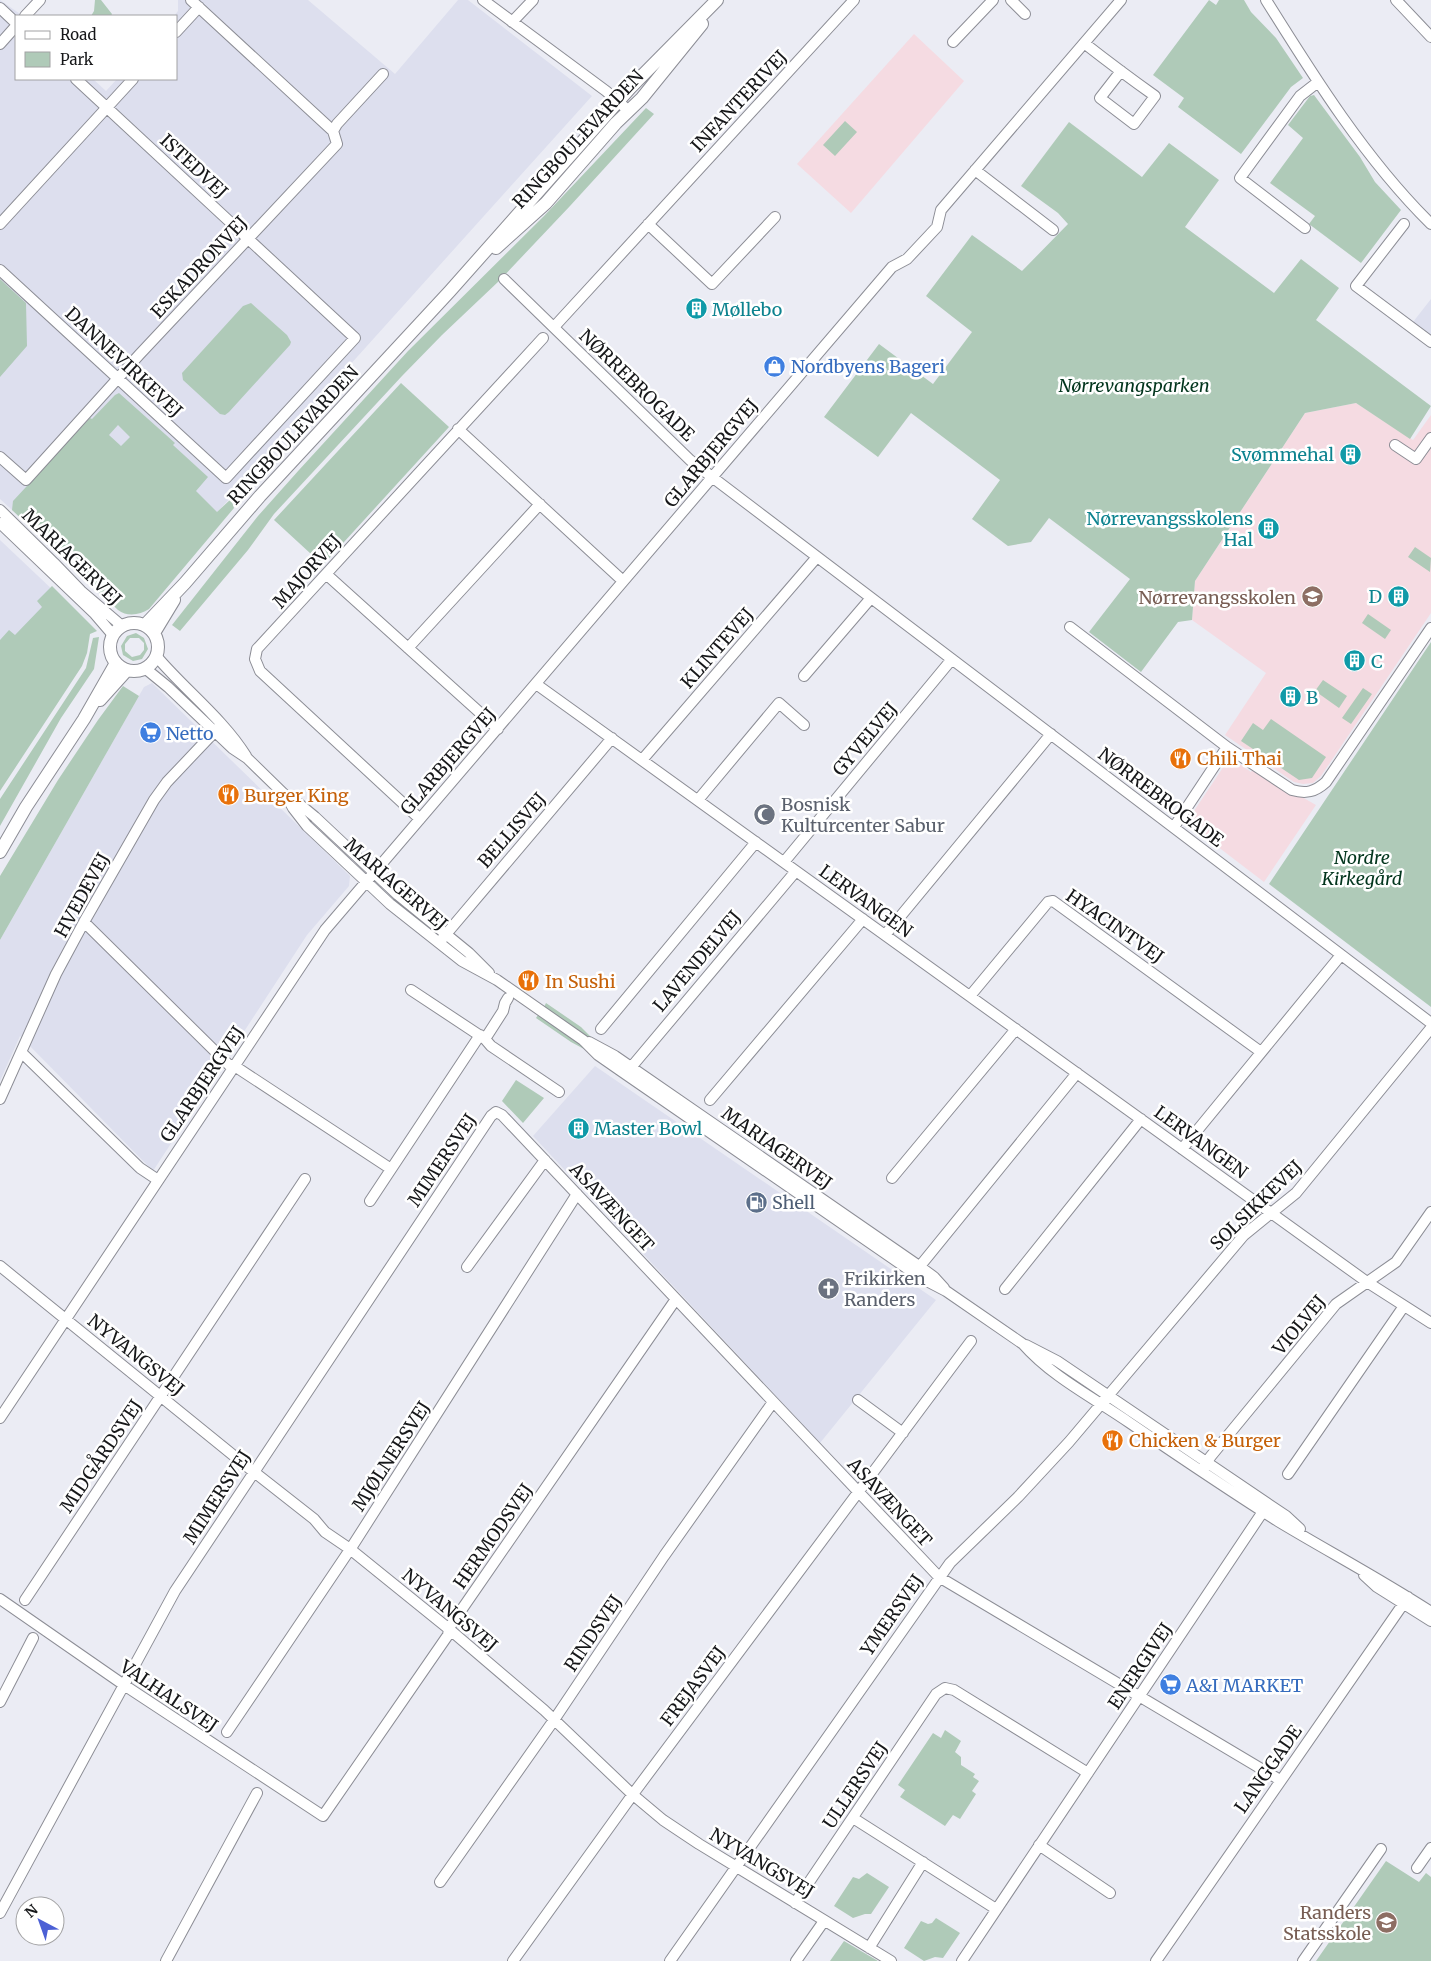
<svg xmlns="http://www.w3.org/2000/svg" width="1431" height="1961" viewBox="0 0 1431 1961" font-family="Merriweather,serif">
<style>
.built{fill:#dddfee}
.education{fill:#f5dbe2}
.green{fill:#afcab8;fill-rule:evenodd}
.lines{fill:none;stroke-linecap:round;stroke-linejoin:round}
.minor-casing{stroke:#8c8d95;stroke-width:12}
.major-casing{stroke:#8c8d95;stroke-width:14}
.minor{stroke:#fff;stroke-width:10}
.major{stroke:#fff;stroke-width:12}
.labels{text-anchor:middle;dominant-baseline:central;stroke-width:5;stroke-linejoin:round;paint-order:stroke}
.street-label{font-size:18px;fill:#161719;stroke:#fff}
.culture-label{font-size:18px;fill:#0d838f;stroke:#fff;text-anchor:start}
.shop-label{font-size:18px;fill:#366cbe;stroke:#fff;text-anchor:start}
.park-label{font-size:18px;font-style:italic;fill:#02351d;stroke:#fff}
.education-label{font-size:18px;fill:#785e54;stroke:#fff;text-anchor:end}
.food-label{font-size:18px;fill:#c56008;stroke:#fff;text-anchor:start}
.worship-label{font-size:18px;fill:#5b616d;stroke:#fff;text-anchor:start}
.service-label{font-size:18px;fill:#4e5e75;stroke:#fff;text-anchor:start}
</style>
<rect width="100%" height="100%" fill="#ebecf4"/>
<path class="built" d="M0,0L23,16H16V79H93L106,91L117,79H176V16H174L178,11V0H308L395,74L458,0H468L592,96L168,567L77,569L0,499Z
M1431,299V337L1413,322Z
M0,540L93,628L0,790Z
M152,683L350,876L349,886L307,935L153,1171L20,1036L0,1081V940L144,687Z
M595,1066L936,1300L820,1443L533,1136Z"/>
<path class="education" d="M914,34L964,81L851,213L797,164Z
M1356,403L1413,440L1431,415V613L1321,776L1313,783L1303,784L1294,782L1225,735L1266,673L1192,620L1195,581L1305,413Z
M1235,761L1251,772L1253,769L1316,805L1264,882L1192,827L1190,817L1226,763Z"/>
<path class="green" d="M95,0H101L112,14L111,16H91L94,11Z
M1209,0L1216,5L1219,0H1244L1251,12L1276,38L1303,78L1291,87L1241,154L1178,107L1184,98L1153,75Z
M1314,95L1360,157L1375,182L1401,210L1361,263L1309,224L1315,216L1270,183L1303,138L1288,125L1310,96Z
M646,108L654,114L570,206L499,281L442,335L402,376L274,514L248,550L180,631L172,625L258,516L299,470L408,351L544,216Z
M845,121L857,132L835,156L823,145Z
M1069,122L1142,177L1169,143L1219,180L1185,227L1274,293L1301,259L1339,288L1316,320L1431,406L1410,439L1356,403L1305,413L1195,581L1192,620L1178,622L1141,672L1089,632L1130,579L1049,518L1031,542L1008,546L972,519L1000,480L911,413L878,457L824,417L879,344L933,384L972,332L926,296L972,235L1022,271L1068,224L1058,213L1021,186Z
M0,279L26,303L27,346L0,377Z
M251,303L287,335L291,342L290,345L229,412L225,415L220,414L183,380L182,373L243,306Z
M401,383L449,427L323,565L274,520Z
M119,393L175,443L173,445L208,477L196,491L217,512L231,499L234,508L149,609C140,615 127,617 118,610L12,510L13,501L90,418L92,419L115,395ZM118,425L130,437L121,446L109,435Z
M1415,547L1431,558L1430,572L1408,557Z
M52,586L97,631L90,634L87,653L82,666L0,791V640L9,630L15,635L42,607L37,601Z
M1368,614L1391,630L1385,639L1362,623Z
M136,633L144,638L148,649L142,659L133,661L123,655L121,646L127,636ZM130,638H139L144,643V650L140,655L132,657L125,651V644Z
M99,637L94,669L61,718L0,826V799L86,668L93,638Z
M1431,642V1007L1269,884Z
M1323,680L1347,696L1339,708L1315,691Z
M123,686L139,696L0,940V876L58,780L98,720Z
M1363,688L1372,694L1351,724L1342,718Z
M1271,719L1326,757L1312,778L1299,780L1241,741L1253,723L1263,730Z
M546,1003L581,1027L592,1038H589L544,1007Z
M538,1015L579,1043L584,1049L571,1042L536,1018Z
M516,1080L544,1098L523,1123L502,1101Z
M945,1730L961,1741L955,1752L961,1757V1765L975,1774L973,1777L979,1781L972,1791L976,1794L960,1819L953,1815L945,1826L900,1797L905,1790L898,1785L933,1733L941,1738Z
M1386,1861L1419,1882L1426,1873L1431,1877V1961H1316Z
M867,1873L889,1887L871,1914H865L853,1918L834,1906L853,1877L859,1879Z
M936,1918L960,1933L943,1958L935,1957L924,1961L904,1948L921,1921L928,1924L932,1923Z
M844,1941L878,1961H830Z"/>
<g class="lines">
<defs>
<path id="minor" d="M191,0L333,131
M483,0L606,91L629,111
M1011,0L1025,14
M1266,0C1314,77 1366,160 1431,224
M1396,0L1431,37
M0,8L16,23
M25,16L40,0
M512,22L533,0
M176,32L199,7
M953,42L993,0
M1084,43C1107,61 1131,79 1155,96L1134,124L1100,98L1121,71
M0,44L16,26
M975,170L1053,230
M0,224L133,79
M648,224L712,284L775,217
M1404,224L1356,286L1431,342
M1305,228L1240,178L1300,96L1318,82
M0,270L226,478L355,338L76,79
M504,279L690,460L712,477L1431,1023
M554,327L854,0
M458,429L623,581
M1395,445L1416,459L1431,438
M0,457L26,480L139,355L337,144L333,131L337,124L383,74
M0,510L54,563L81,591L122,626
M0,523L95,614L113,635
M326,574L498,729
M1070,627L1227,747
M408,648L540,504
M157,657C185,690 223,719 246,756
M146,669L168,687L232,748L247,758L287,797L293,808L307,826L390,904L462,961L497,980L583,1040L598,1055L621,1071L921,1278L946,1291L1023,1344C1052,1377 1094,1398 1130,1423C1180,1457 1230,1491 1281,1523C1331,1553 1382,1580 1431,1612
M804,676L871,598
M536,684L1367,1282L1431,1323
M642,760L817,557
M287,797L298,803L315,817L398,895L469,953L489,973
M698,800L779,703L804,725
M420,819L260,671L255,659L257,649L543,338
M1174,827L1227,747L1292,790C1306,794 1315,792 1326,782L1431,628
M784,862L952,659
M84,922L232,1068
M885,935L1051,734
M442,939L612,738
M411,990L485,1039L491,1046L559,1092
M970,996L1048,902L1053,901L1261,1052
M601,1029L756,842
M485,1039L503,1011L505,1003L508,998
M589,1042L615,1056L919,1266L934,1277L944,1288
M21,1052L140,1168L158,1180
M233,1065L391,1169
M628,1071L796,871
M0,1099L56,974L84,922L154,800L167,782L221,725
M710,1100L863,919
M1182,1149L1341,955
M892,1178L1016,1029
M370,1201L480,1035
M0,1266L254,1472L314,1519L325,1532L350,1549L449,1629L544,1710L632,1794L663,1820L699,1844L891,1961
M467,1267L545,1160
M916,1271L1077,1073
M1005,1289L1141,1119
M1026,1345L1057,1361L1286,1516L1300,1529
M858,1400L903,1433
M0,1418L325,930L892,267L907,259L937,227L941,210L1121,0
M1201,1470L1211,1456L1336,1304L1396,1262L1431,1212
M1288,1474L1404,1306
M1364,1575L1377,1587L1431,1621
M0,1599L124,1685L323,1816L448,1635L449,1629L451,1625L676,1299
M25,1600L305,1179
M0,1702L33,1638
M227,1732L353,1545L577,1194
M853,1818L996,1909
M1039,1845L1110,1893
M1417,1868L1431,1848
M440,1882L554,1720L664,1556L773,1402
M795,1903L936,1694L945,1688L954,1690L1088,1773
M0,1913L175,1591L491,1116L496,1112L502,1115L939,1577L1280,1780
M869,1948L923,1862
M166,1961L257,1793
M513,1961L636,1790L971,1341
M670,1961L950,1563L1018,1497L1069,1442L1244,1235L1296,1193L1431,1028
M796,1961L824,1921
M962,1961L1268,1504
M1156,1961L1408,1597
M1303,1961L1381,1849"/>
<path id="major" d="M496,248L546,203L616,123L642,98L702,24
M110 647a24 24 0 1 1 48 0a24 24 0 1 1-48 0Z
M145,625L185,583L260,496L450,291L630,88L717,0
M154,633L174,600
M100,700L127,670
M0,852L26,807L84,719L116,663"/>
</defs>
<use href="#minor" class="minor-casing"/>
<use href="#major" class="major-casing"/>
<use href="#minor" class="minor"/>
<use href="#major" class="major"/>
</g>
<defs>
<symbol id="building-disc" viewBox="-11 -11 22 22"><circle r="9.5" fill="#0f9aa8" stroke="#fff"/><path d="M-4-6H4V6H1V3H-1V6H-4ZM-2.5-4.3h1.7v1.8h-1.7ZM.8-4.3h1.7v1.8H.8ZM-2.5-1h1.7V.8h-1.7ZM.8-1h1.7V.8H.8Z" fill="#fff"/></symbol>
<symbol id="shop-disc" viewBox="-11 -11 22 22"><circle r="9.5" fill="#3f7fe0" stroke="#fff"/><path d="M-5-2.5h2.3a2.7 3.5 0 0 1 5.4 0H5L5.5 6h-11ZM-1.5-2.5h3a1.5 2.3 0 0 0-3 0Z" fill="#fff"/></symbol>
<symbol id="school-disc" viewBox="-11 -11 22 22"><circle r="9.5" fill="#8d6e63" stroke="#fff"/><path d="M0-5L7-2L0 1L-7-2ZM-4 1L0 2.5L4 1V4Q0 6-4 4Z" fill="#fff"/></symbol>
<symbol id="supermarket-disc" viewBox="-11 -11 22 22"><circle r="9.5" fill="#3f7fe0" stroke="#fff"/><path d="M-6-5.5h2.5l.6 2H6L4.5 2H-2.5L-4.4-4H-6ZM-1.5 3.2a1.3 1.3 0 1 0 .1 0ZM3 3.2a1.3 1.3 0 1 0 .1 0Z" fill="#fff"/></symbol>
<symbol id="restaurant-disc" viewBox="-11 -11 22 22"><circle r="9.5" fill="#e8710a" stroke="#fff"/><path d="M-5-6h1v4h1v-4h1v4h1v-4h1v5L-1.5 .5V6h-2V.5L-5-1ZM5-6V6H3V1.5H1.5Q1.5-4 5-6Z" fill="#fff"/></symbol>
<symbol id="mosque-disc" viewBox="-11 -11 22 22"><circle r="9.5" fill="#6b7280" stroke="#fff"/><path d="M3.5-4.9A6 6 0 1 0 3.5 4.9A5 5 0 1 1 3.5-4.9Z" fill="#fff"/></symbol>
<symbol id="fuel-disc" viewBox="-11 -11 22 22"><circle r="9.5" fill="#5c6f8a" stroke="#fff"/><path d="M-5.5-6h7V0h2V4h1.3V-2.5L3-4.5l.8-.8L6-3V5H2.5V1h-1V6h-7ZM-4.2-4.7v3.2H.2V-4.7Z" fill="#fff"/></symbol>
<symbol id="church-disc" viewBox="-11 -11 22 22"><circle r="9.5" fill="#6b7280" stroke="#fff"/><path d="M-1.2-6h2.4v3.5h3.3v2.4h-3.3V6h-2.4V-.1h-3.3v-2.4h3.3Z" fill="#fff"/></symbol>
</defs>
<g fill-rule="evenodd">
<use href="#building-disc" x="684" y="296" width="25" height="25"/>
<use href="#shop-disc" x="762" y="354" width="25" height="25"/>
<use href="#building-disc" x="1338" y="442" width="25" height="25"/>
<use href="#building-disc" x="1256" y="516" width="25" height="25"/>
<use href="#building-disc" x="1386" y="584" width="25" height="25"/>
<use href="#school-disc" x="1300" y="584" width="25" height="25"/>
<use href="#building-disc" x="1342" y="648" width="25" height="25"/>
<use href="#building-disc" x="1278" y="684" width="25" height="25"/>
<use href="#supermarket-disc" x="138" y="720" width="25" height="25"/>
<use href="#restaurant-disc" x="1168" y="746" width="25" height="25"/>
<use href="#restaurant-disc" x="216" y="782" width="25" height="25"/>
<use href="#mosque-disc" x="752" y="802" width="25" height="25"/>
<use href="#restaurant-disc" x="516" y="968" width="25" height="25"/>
<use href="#building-disc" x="566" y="1116" width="25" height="25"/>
<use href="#fuel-disc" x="744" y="1190" width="25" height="25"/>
<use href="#church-disc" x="816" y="1276" width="25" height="25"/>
<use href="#restaurant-disc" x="1100" y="1428" width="25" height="25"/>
<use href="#supermarket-disc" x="1158" y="1672" width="25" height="25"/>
<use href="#school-disc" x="1374" y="1910" width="25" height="25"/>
</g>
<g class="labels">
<g class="street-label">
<text transform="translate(739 101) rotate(-47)">INFANTERIVEJ</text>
<text transform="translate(578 139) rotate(-47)">RINGBOULEVARDEN</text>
<text transform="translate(194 166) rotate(43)">ISTEDVEJ</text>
<text transform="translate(199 267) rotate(-47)">ESKADRONVEJ</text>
<text transform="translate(124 362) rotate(43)">DANNEVIRKEVEJ</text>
<text transform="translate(637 385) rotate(44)">NØRREBROGADE</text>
<text transform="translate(293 435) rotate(-47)">RINGBOULEVARDEN</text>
<text transform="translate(711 453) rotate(-50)">GLARBJERGVEJ</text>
<text transform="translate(72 557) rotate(44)">MARIAGERVEJ</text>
<text transform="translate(307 571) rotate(-48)">MAJORVEJ</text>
<text transform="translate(717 648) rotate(-49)">KLINTEVEJ</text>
<text transform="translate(865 739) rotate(-50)">GYVELVEJ</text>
<text transform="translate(448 761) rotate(-49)">GLARBJERGVEJ</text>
<text transform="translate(1161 797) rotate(37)">NØRREBROGADE</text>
<text transform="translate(512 830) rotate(-49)">BELLISVEJ</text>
<text transform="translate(396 884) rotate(41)">MARIAGERVEJ</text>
<text transform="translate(82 895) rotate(-61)">HVEDEVEJ</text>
<text transform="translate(866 901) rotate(36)">LERVANGEN</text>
<text transform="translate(1115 926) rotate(35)">HYACINTVEJ</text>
<text transform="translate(697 961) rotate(-50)">LAVENDELVEJ</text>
<text transform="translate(202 1084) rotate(-56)">GLARBJERGVEJ</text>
<text transform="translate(1201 1142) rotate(36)">LERVANGEN</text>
<text transform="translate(777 1148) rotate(35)">MARIAGERVEJ</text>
<text transform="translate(442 1160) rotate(-56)">MIMERSVEJ</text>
<text transform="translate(1256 1205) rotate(-44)">SOLSIKKEVEJ</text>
<text transform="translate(612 1207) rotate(47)">ASAVÆNGET</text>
<text transform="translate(1299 1325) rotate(-50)">VIOLVEJ</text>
<text transform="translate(136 1355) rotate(39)">NYVANGSVEJ</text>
<text transform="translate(101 1456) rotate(-56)">MIDGÅRDSVEJ</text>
<text transform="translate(391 1456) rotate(-57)">MJØLNERSVEJ</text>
<text transform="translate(217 1497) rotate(-57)">MIMERSVEJ</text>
<text transform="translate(890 1502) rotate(47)">ASAVÆNGET</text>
<text transform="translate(493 1536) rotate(-55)">HERMODSVEJ</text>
<text transform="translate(450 1610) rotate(40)">NYVANGSVEJ</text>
<text transform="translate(892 1615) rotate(-55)">YMERSVEJ</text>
<text transform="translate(593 1633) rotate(-56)">RINDSVEJ</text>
<text transform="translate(1140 1666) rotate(-56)">ENERGIVEJ</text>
<text transform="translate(693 1686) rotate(-53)">FREJASVEJ</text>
<text transform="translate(169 1696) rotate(34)">VALHALSVEJ</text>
<text transform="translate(1268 1769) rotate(-55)">LANGGADE</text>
<text transform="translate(855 1785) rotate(-56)">ULLERSVEJ</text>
<text transform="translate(762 1863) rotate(31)">NYVANGSVEJ</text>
</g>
<g class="culture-label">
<text x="712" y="309">Møllebo</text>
<text x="1334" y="454" text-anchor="end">Svømmehal</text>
<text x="1253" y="518" text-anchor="end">Nørrevangsskolens<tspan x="1253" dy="21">Hal</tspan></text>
<text x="1382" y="596" text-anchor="end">D</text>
<text x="1371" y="661">C</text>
<text x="1306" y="697">B</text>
<text x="594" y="1128">Master Bowl</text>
</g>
<g class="shop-label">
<text x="791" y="366">Nordbyens Bageri</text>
<text x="166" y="733">Netto</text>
<text x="1186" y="1685">A&amp;I MARKET</text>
</g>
<g class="park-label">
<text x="1134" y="385">Nørrevangsparken</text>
<text x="1362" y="857">Nordre<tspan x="1362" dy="21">Kirkegård</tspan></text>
</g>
<g class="education-label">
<text x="1296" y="597">Nørrevangsskolen</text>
<text x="1371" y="1912">Randers<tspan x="1371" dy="21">Statsskole</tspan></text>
</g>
<g class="food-label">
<text x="1197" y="758">Chili Thai</text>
<text x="244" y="795">Burger King</text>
<text x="545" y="981">In Sushi</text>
<text x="1129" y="1440">Chicken &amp; Burger</text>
</g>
<g class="worship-label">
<text x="781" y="804">Bosnisk<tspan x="781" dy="21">Kulturcenter Sabur</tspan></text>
<text x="844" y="1278">Frikirken<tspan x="844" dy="21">Randers</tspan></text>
</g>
<g class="service-label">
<text x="772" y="1202">Shell</text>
</g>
</g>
<rect x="15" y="15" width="162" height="65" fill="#ffffff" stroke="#a2a2a3"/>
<rect x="25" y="31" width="25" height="8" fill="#ffffff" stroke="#a2a2a3"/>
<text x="60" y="40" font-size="15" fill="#161719">Road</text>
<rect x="25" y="52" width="25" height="15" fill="#afcab8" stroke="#a2a2a3"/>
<text x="60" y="65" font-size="15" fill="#161719">Park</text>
<g transform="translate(40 1921) rotate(319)"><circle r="24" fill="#ffffff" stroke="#a2a2a3"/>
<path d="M0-4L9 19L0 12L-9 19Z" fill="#4c60d5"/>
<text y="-8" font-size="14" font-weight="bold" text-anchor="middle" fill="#161719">N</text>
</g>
</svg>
